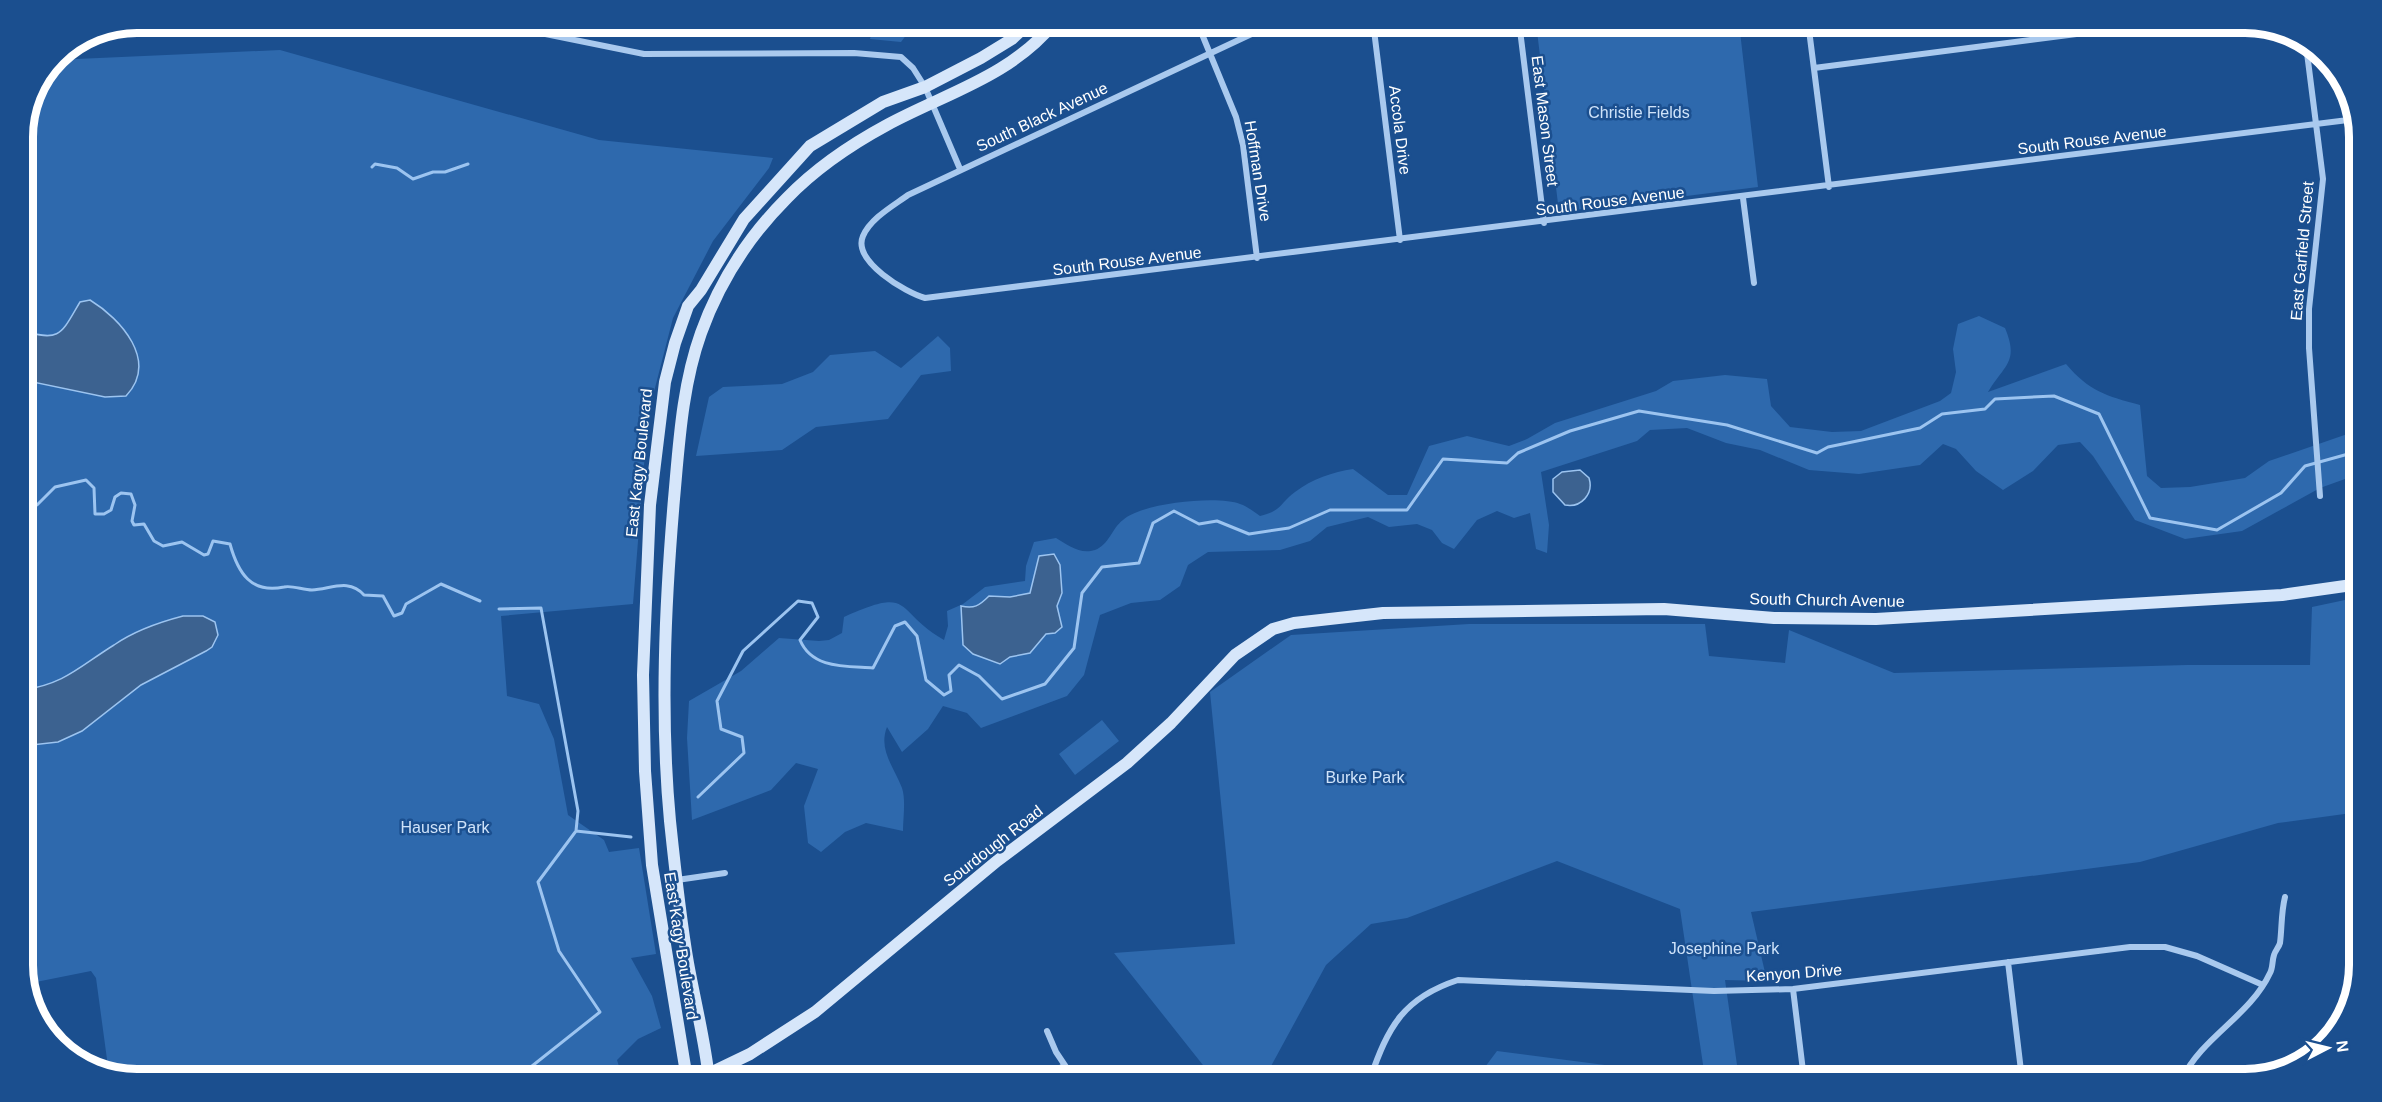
<svg xmlns="http://www.w3.org/2000/svg" width="2382" height="1102" viewBox="0 0 2382 1102" font-family="Arial,sans-serif">
<style>
.green{fill:#2e69ad}
.water{fill:#3c6290;stroke:#9cc4f0;stroke-width:1.5}
.lines{fill:none;stroke-linecap:round;stroke-linejoin:round}
.stream{stroke:#9cc4f0;stroke-width:3}
.street{stroke:#a9c9ee;stroke-width:6}
.secondary{stroke:#d6e6fa;stroke-width:12}
.labels{text-anchor:middle;dominant-baseline:central;stroke-width:5;stroke-linejoin:round;paint-order:stroke}
.park-label{font-size:16px;fill:#cfe3fa;stroke:#1b4f8f}
.street-label{font-size:16px;fill:#fff;stroke:#1b4f8f}
.rim{fill:none;stroke:#fff;stroke-width:8}
</style>
<rect width="100%" height="100%" fill="#1b4f8f"/>
<path class="green" d="M875,23H910V30L901,42L870,39Z
M1536,23H1739L1758,187L1559,212Z
M280,50L599,140L773,158L769,168L713,241L673,318L648,415L633,604L501,616L507,696L539,704L554,739L568,815L604,840L609,852L639,848L656,954L631,958L652,996L661,1028L638,1039L617,1060L623,1079H137L109,1074L96,978L91,971L26,984L23,973V129L54,60Z
M1979,316L2005,328C2019,362 2005,364 1988,392L2066,364C2089,391 2106,396 2140,405L2147,476L2161,488L2190,487L2245,478L2269,461L2359,430V474L2320,488L2242,531L2185,539L2135,520L2093,456L2080,442L2058,445L2033,471L2003,490L1976,471L1956,449L1943,444L1920,465L1859,474L1809,470L1760,450L1726,443L1687,428L1650,430L1637,441L1541,472L1549,525L1547,553L1536,549L1530,513L1514,518L1497,511L1477,520L1454,549L1442,543L1432,530L1417,524L1389,527L1368,517L1327,527L1310,541L1280,550L1208,552L1188,565L1180,586L1160,600L1131,603L1100,615L1084,675L1067,696L981,728L967,713L943,706L928,729L902,752L887,727C878,750 894,767 902,788C906,800 903,818 903,831L866,823L845,832L821,852L808,843L804,806L818,769L796,763L771,790L692,820L687,738L689,701L741,671L779,638L819,641L829,640L842,633L844,617C915,585 893,611 944,640L948,626L947,611L963,604L985,587L1025,581L1026,566L1034,542L1056,538C1068,545 1080,555 1095,550C1109,545 1112,528 1123,520C1141,503 1218,495 1240,504C1247,506 1254,512 1260,516C1282,511 1279,504 1295,492C1312,479 1333,472 1353,469L1388,495H1407L1429,446L1467,436L1509,446L1527,439L1555,423L1656,391L1673,381L1725,375L1767,379L1771,406L1790,427L1832,432L1861,431L1940,401L1951,393L1956,372L1953,349L1958,324Z
M2359,318V369L2354,360L2350,322Z
M938,336L950,348L951,371L921,375L888,419L816,427L782,450L696,456L709,397L723,387L782,384L813,372L830,355L875,351L901,368Z
M2359,597V812L2278,823L2140,862L1751,912L1767,981L1725,980L1739,1079H1476L1497,1051L1705,1078L1680,909L1557,861L1407,918L1371,924L1326,965L1264,1079H1214L1114,953L1235,944L1210,692L1291,635L1469,624H1705L1709,656L1785,663L1789,630L1894,673L2187,665H2310L2312,607Z
M1102,720L1119,741L1075,775L1059,754Z"/>
<path class="water" d="M90,300C121,319 159,361 126,396L105,397L23,380V331C61,342 61,334 80,302Z
M1580,470L1589,478C1594,494 1581,508 1565,505L1553,492V479L1562,472Z
M1054,554L1060,565L1062,593L1057,606L1062,627L1055,633L1046,634L1030,653L1010,657L1000,664L973,654L963,645L961,606C974,609 979,606 989,596L1010,597L1030,593L1039,556Z
M183,616H203L215,622L218,635L212,647L206,651L141,685L82,731L58,742L23,746V690C65,684 80,666 114,645C134,631 160,622 183,616Z"/>
<g class="lines">
<path class="stream" d="M372,167L375,164L397,168L413,179L433,172H445L468,164
M23,500L37,505L55,487L86,480L94,488L95,514H104L111,510L115,497L121,493L131,494L135,505L132,521L134,525L144,524L154,541L163,546L182,542L204,555L208,554L213,541L230,544C238,573 251,594 284,587C292,585 303,590 312,590C331,589 349,578 364,595L383,596L394,616L402,613L406,604L441,584L480,601
M499,609L541,608L578,811L576,831L538,882L559,951L600,1012L527,1070L522,1079
M698,797L744,753L742,737L721,729L717,701L743,651L798,601L812,603L818,617L800,640C812,669 846,666 873,668L895,626L905,622L917,636L926,680L944,695L951,691L949,675L959,665L979,676L1002,699L1045,684L1074,648L1082,593L1102,567L1139,563L1153,523L1174,511L1199,524L1217,521L1249,534L1289,528L1330,510H1407L1443,459L1507,463L1518,453L1570,431L1639,411L1727,425L1817,453L1828,447L1920,428L1942,414L1985,409L1995,399L2054,396L2099,414L2150,518L2217,530L2281,493L2305,466L2359,451
M576,831L631,837"/>
<path class="street" d="M486,22L644,54L854,53L901,57L913,68L925,87L960,169
M1197,22L1236,117L1243,145L1257,258
M1277,22L908,195C893,206 871,218 863,236C852,261 906,293 925,298L2356,119
M1373,22L1400,240
M1519,22L1544,223
M1808,22L1829,187
M2306,45L2323,179L2309,309V348L2320,496
M1814,68L2170,22
M1743,198L1754,283
M677,880L725,873
M2008,962L2022,1079
M1793,989L1804,1079
M1047,1031L1056,1052L1074,1079
M95,1071H99
M1040,1079L1064,1066
M1370,1079C1388,1027 1403,998 1458,980L1714,991L1793,989L2130,947H2165L2197,956L2263,985
M2182,1079C2202,1037 2250,1016 2270,973C2273,968 2272,961 2274,955C2275,951 2279,947 2280,943C2282,928 2281,913 2285,897"/>
<path class="secondary" d="M687,1079L652,865L645,771L643,675L650,505L665,382L675,343L688,306L701,290L744,219L810,146L883,102L925,87L981,58L1012,39L1030,22
M698,1079L750,1054L815,1012L997,861L1127,763L1171,723L1235,655L1273,629L1294,623L1383,613L1664,609L1774,618L1876,619L2282,595L2359,584
M709,1079C705,1041 695,1002 688,963C680,917 675,869 670,821C660,715 665,605 674,499C679,444 682,386 701,333C719,283 749,236 787,198C816,168 850,145 887,125C946,93 1010,77 1055,22"/>
</g>
<g class="labels">
<g class="park-label">
<text x="1639" y="112">Christie Fields</text>
<text x="1365" y="777">Burke Park</text>
<text x="445" y="827">Hauser Park</text>
<text x="1724" y="948">Josephine Park</text>
</g>
<g class="street-label">
<text transform="translate(1042 117) rotate(-25)">South Black Avenue</text>
<text transform="translate(1545 121) rotate(83)">East Mason Street</text>
<text transform="translate(1400 130) rotate(83)">Accola Drive</text>
<text transform="translate(2092 140) rotate(-7)">South Rouse Avenue</text>
<text transform="translate(1258 171) rotate(81)">Hoffman Drive</text>
<text transform="translate(1610 201) rotate(-7)">South Rouse Avenue</text>
<text transform="translate(2302 251) rotate(-85)">East Garfield Street</text>
<text transform="translate(1127 261) rotate(-7)">South Rouse Avenue</text>
<text transform="translate(639 463) rotate(-84)">East Kagy Boulevard</text>
<text transform="translate(1827 600) rotate(1)">South Church Avenue</text>
<text transform="translate(993 846) rotate(-38)">Sourdough Road</text>
<text transform="translate(681 946) rotate(81)">East Kagy Boulevard</text>
<text transform="translate(1794 973) rotate(-4)">Kenyon Drive</text>
</g>
</g>
<path d="M0 0H2382V1102H0ZM137 33H2245A104 104 0 0 1 2349 137V965A104 104 0 0 1 2245 1069H137A104 104 0 0 1 33 965V137A104 104 0 0 1 137 33Z" fill="#1b4f8f" fill-rule="evenodd"/>
<path class="rim" d="M137 33H2245A104 104 0 0 1 2349 137V965A104 104 0 0 1 2245 1069H137A104 104 0 0 1 33 965V137A104 104 0 0 1 137 33Z"/>
<g transform="translate(2328 1048) rotate(83)" stroke="#1b4f8f" stroke-width="4.5" paint-order="stroke">
<path d="M0-4.5L10 22L0 15L-10 22Z" fill="#ffffff"/>
<text y="-9" font-size="16" font-weight="bold" text-anchor="middle" fill="#ffffff">N</text>
</g>
</svg>
